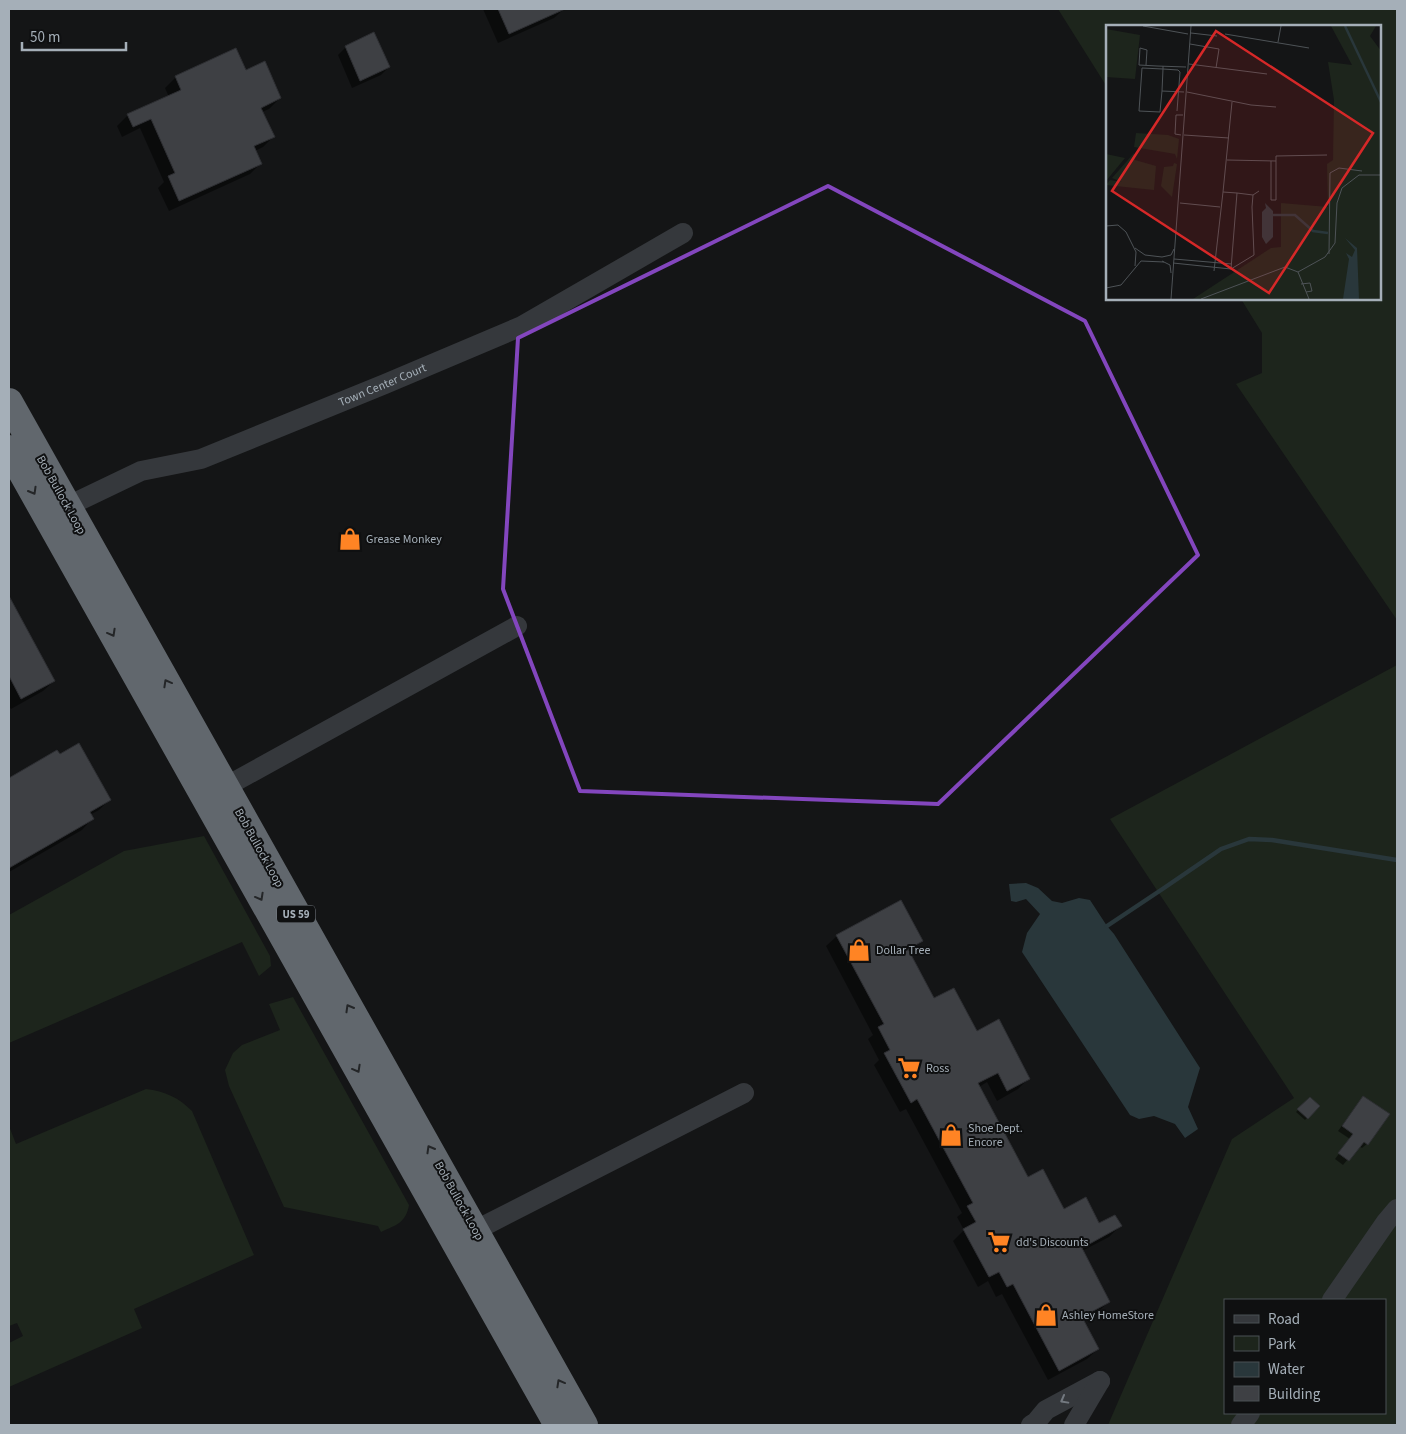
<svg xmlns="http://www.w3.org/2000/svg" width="1406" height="1434" viewBox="0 0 1406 1434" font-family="'Source Sans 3',sans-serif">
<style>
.green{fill:#1d251c;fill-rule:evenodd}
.water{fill:#29373b}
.shadow{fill:#0007}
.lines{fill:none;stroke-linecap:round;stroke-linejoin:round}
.stream{stroke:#29373b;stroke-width:4.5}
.building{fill:#3e4044;stroke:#2e2f33}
.minor{stroke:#35383c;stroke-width:20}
.highway{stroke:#61676d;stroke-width:28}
.oneway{stroke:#242628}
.oneway2{stroke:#737980}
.marked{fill:none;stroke:#8346be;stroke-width:4;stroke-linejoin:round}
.labels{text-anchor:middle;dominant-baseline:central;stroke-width:4;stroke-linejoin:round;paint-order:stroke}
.shield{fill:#0f1011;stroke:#787f86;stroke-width:1}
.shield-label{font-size:11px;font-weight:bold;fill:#a5afb8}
.street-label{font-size:12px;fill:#a5afb8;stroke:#0f1011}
.poi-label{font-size:12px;fill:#a5afb8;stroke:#0f1011;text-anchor:start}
.inset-river{fill:none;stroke:#29373b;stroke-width:2.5}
.inset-road{fill:none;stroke:#4e5357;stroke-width:1}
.view{fill:#d62828;fill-opacity:0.15;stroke:#d62828;stroke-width:2.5}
.inset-edge{fill:none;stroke:#a5afb8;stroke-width:2.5}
</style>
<rect width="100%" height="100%" fill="#141516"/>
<path class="green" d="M1058,9H1397V620L1236,384L1262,373V333L1241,299H1380V26H1107V87Z
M1397,665V1425H1108L1232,1139L1294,1098L1110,819ZM1225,1300H1385V1413H1225Z
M204,836L270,956L271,966L259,976L242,942L9,1043V915L124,851Z
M293,997L409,1205C406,1223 396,1225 381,1232L378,1226L284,1207L229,1086L225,1070L233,1053L242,1045L280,1030L269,1004Z
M146,1089C165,1091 179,1098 192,1111L254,1255L134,1309L142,1328L9,1387V1343L23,1336L17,1323L9,1326V1126L16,1144Z"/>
<path class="water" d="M1026,883L1038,888L1052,901L1062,903L1079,898L1090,900L1107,926L1114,934L1200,1068L1188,1107L1198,1129L1185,1138L1175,1124L1154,1116L1139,1119L1130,1115L1022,952L1027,933L1040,914L1026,899L1016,902L1011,901L1009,884Z"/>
<path class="shadow" d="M483,9H564L554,18L498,43Z
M346,47L389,67L381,75L352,88L338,55Z
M245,71L280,98L269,109L262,112L273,137L263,147L255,151L261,163L250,174L169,211L158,188L164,182L140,128L122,137L117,126L128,115L169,97L165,88L176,77Z
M9,599L54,681L43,691L11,709L9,706Z
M57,752L110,799L99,810L90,815L92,819L82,830L9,872V780Z
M837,936L921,941L909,953L934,1000L976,1032L1029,1078L1018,1089L997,1101L987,1082L979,1087L1027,1178L1063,1210L1099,1225L1120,1226L1109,1237L1082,1251L1109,1301L1098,1312L1083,1320L1098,1349L1087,1359L1048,1380L1002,1294L996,1297L988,1281L978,1287L953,1241L964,1230L957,1217L962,1213L906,1109L900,1112L874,1065L879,1060L868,1039L873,1035L826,946Z
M1363,1097L1367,1144L1362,1148L1359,1146L1343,1165L1335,1159L1350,1139L1338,1131Z
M1310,1098L1318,1106L1305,1120L1296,1112Z"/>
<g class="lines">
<path class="stream" d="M1107,926L1164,888L1221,849L1249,839L1272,840L1397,860"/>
</g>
<path class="building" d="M498,9H565L509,34Z
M374,32L390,67L360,81L345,46Z
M236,48L246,70L265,61L281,98L261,108L275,137L254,146L262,164L179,201L168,176L175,173L151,119L133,127L127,114L181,90L175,76Z
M9,596L55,681L21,699L9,676Z
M79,743L111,800L90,812L94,819L9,868V778L57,750L60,754Z
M901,900L923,941L908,949L934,998L954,988L977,1031L999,1019L1030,1079L1007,1091L998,1073L978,1083L1028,1177L1043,1169L1064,1209L1086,1197L1099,1223L1115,1215L1122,1226L1082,1248L1110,1302L1082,1317L1099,1349L1059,1371L1013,1284L1007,1287L999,1272L989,1277L963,1229L976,1222L967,1206L973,1203L917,1099L911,1103L884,1053L890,1050L878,1027L884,1024L836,935Z
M1363,1096L1390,1114L1368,1145L1364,1142L1349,1161L1338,1153L1353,1134L1342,1126Z
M1310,1097L1320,1106L1308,1119L1297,1109Z"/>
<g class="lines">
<g class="minor">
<path id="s1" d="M68,506L141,471L201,459L385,384L522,326L683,233"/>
<path d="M225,787L517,626"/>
<path d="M476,1230L744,1093"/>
<path d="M1332,1300L1386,1222L1397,1209"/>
<path d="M1031,1425L1036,1422L1046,1410L1100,1381"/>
<path d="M1074,1425L1100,1381"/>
<path d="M1241,1425L1250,1413"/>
</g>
<path class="highway" d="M9,402L584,1425
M9,449L558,1425"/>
</g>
<defs><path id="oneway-chevron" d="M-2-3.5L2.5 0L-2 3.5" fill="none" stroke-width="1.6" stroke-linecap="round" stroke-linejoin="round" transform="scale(1.25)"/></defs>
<g class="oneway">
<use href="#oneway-chevron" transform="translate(33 491) rotate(60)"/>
<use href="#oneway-chevron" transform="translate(112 633) rotate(61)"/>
<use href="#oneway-chevron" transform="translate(167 683) rotate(-119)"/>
<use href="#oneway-chevron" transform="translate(260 897) rotate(61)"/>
<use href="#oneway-chevron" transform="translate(349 1008) rotate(-120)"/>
<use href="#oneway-chevron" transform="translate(357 1069) rotate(61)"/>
<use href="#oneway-chevron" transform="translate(430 1149) rotate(-120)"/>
<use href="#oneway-chevron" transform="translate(560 1383) rotate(-119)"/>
</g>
<use class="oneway2" href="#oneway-chevron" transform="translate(1064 1400) rotate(151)"/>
<path class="marked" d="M828,186L1085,321L1198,555L938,804L580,791L503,589L518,338Z"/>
<defs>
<symbol id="shop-bare" viewBox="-9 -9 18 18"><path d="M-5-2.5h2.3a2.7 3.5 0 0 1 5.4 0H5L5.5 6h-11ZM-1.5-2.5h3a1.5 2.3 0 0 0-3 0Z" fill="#ff8424" stroke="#0f1011" stroke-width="2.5" paint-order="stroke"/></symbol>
<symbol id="supermarket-bare" viewBox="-9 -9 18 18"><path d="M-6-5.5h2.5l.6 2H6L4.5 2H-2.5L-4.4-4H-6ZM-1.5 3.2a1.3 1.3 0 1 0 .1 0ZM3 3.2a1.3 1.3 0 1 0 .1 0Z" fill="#ff8424" stroke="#0f1011" stroke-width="2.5" paint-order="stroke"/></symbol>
</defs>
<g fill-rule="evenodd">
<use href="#shop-bare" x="334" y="523" width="32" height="32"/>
<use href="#shop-bare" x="843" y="934" width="32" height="32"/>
<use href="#supermarket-bare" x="893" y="1052" width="32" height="32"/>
<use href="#shop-bare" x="935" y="1119" width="32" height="32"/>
<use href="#supermarket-bare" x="983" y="1226" width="32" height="32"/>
<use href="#shop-bare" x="1030" y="1299" width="32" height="32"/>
</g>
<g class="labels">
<rect class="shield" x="277" y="905.5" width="38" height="17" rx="4"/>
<g class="shield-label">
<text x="296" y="914">US 59</text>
</g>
<g class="street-label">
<text stroke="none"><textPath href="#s1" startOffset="338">Town Center Court</textPath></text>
<text transform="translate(61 495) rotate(61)">Bob Bullock Loop</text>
<text transform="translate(259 848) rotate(61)">Bob Bullock Loop</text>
<text transform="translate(459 1201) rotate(61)">Bob Bullock Loop</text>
</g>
<g class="poi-label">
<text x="366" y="539">Grease Monkey</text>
<text x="876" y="950">Dollar Tree</text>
<text x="926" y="1068">Ross</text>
<text x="968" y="1128">Shoe Dept.<tspan x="968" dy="14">Encore</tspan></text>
<text x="1016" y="1242">dd's Discounts</text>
<text x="1062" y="1315">Ashley HomeStore</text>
</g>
</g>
<g transform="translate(1106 25)">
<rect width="275" height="275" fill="#141516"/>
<path d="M225,1H270L264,11L275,26V274H87L165,223L175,222V178L222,182L221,139L227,135L228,75L222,37L246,40ZM0,4L34,10L29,54L0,52ZM30,108L62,110L73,114L71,134L69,129L28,122ZM28,128L29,135L50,141L48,165L0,160L4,155L16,157L6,153ZM0,129L19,133L0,156ZM68,138L71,139L66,172L55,161L58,142L67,141Z" fill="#1d251c"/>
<path d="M159,178L167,186V212L160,219L156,212V187L160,183ZM239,213L251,223L253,274H237L243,234L240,228L246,232L249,225Z" fill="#29373b"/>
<path class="inset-river" d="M239,1L275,77M167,190H189L207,206L222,208"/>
<path class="inset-road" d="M37,1L82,9M85,8L111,11M119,9L203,23M172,17L175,1M84,19L113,24L110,43M83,39L161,49M40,40L41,25L34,23L33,40L51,41L80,42M57,41V44L56,66L54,87L33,86L36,43L57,44L72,45L74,47L71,86M56,66L78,67M81,67L145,80L170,82M75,110L69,109L70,90H77M78,110L123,113M121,135L170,136V131L221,130M165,136V175H170V136M117,167L126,77M131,168L147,170M74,178L114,182M0,201L12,200L20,207L30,227L29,241M29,223L39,230L56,232M223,229L224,148L233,143L256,146M56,232L65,230L68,224M68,234L126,239M56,236L64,240L65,248M67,238L125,244L148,230L146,182L147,170L153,166M108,246L117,167L131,168L125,244M192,247L203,274M195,259L204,258L206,266L200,267M0,263L15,260L35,236L58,237M65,274L85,1M95,274L179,242L192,247L219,232L229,218L231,178L236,163L253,150H275"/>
<path class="view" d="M110,6L267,108L163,268L6,166Z"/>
<rect width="275" height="275" class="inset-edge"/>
</g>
<rect width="1406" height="1434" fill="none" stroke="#a5afb8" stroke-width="20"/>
<rect x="1224" y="1299" width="162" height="115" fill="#0f1011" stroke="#4b5054"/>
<rect x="1234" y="1315" width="25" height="8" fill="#35383c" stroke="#4b5054"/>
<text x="1268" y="1324" font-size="15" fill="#a5afb8">Road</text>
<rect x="1234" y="1336" width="25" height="15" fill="#1d251c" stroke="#4b5054"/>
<text x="1268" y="1349" font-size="15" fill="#a5afb8">Park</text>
<rect x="1234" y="1362" width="25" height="15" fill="#29373b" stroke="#4b5054"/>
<text x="1268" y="1374" font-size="15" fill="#a5afb8">Water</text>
<rect x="1234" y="1386" width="25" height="15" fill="#3e4044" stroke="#4b5054"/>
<text x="1268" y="1399" font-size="15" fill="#a5afb8">Building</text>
<path d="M22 42v8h104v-8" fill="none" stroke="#a5afb8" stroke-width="2.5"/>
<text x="30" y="42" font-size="15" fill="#a5afb8" stroke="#0f1011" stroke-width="4" paint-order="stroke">50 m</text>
</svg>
